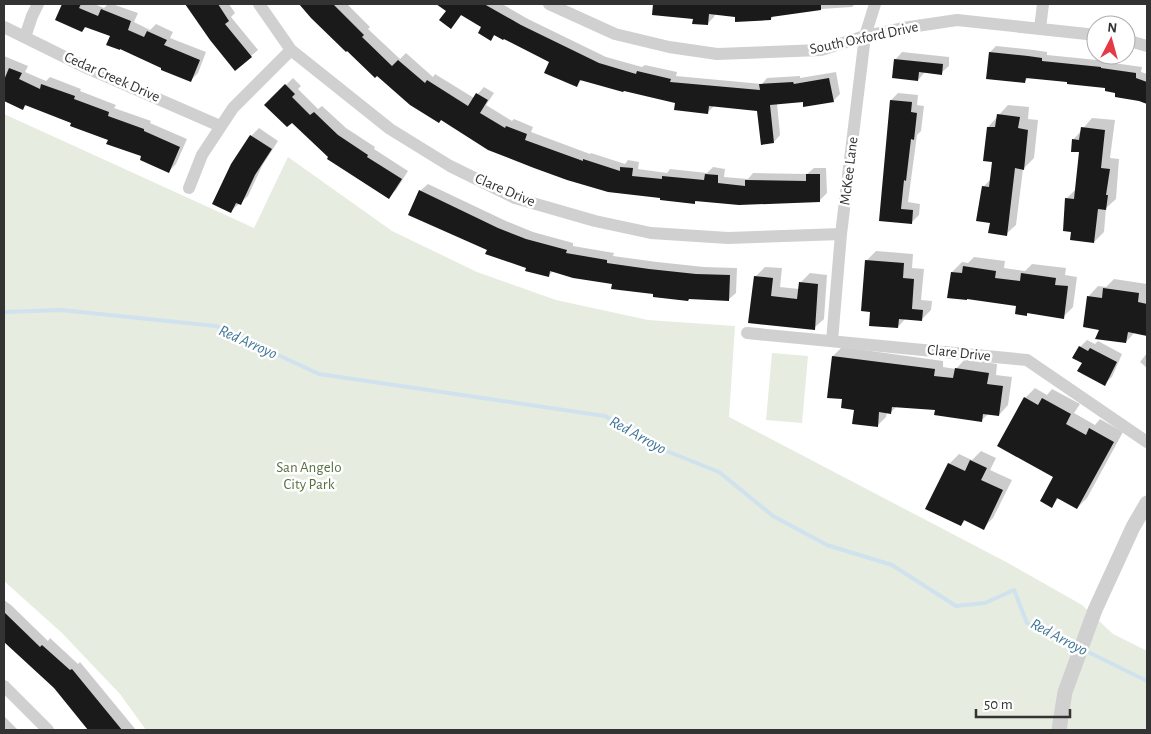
<svg xmlns="http://www.w3.org/2000/svg" width="1151" height="734" viewBox="0 0 1151 734" font-family="'Alegreya Sans',sans-serif">
<style>
.green{fill:#e6ecdf}
.shadow{fill:#0003}
.lines{fill:none;stroke-linecap:round;stroke-linejoin:round}
.stream{stroke:#cfe2ee;stroke-width:4}
.building{fill:#1a1a1a}
.minor{stroke:#d0d0d0;stroke-width:12}
.tertiary{stroke:#d0d0d0;stroke-width:15}
.labels{text-anchor:middle;dominant-baseline:central;stroke-width:5;stroke-linejoin:round;paint-order:stroke}
.street-label{font-size:15px;fill:#333;stroke:#fff}
.park-label{font-size:15px;fill:#56703f;stroke:#fff}
.water-label{font-size:16px;font-style:italic;fill:#3f7597;stroke:#fff}
</style>
<rect width="100%" height="100%" fill="#fff"/>
<path class="green" d="M4,114L254,228L288,157L392,231L477,272L556,300L648,320L735,326L729,417L1008,563L1082,605L1113,634L1147,651V730H146L120,694L62,633L4,581Z
M772,353L808,356L802,423L766,420Z"/>
<path class="shadow" d="M64,4H94L104,8L108,4H112L138,13L134,22L150,30L156,24L173,32L170,38L206,52L198,73L191,80L163,67L111,35L87,26L82,31L57,19Z
M186,4H229L235,13L231,17L258,50L251,56L211,40Z
M301,4L348,5L370,27L368,29L400,59L406,53L433,77L435,74L474,98L484,87L494,93L486,105L512,121L514,119L533,127L531,132L590,154L591,153L625,164L628,160L639,162L638,169L667,173L670,169L707,173L713,167L725,169L724,177L748,179L753,173L807,174L814,168H826L827,193L820,200H698L695,202L568,179L312,17Z
M438,4H502L528,19L606,57L642,67L645,65L677,72L676,76L762,84L767,78L800,76V78L836,72L840,94L833,101L777,103L780,135L774,142L758,110L714,106L707,113L676,102L582,80L576,85L551,62L495,35L491,39L483,26L462,14L451,27L448,11Z
M654,4H855L852,7L806,10L775,15L771,19L715,14L714,17L707,24L694,18L653,13Z
M996,46L1034,50L1047,52V55L1107,61L1106,62L1142,67L1141,72L1147,74V102L1107,87L1029,77L1025,81L990,52Z
M902,52L949,57V66L941,73L925,72L918,80L895,60Z
M4,56L28,66L25,72L46,81L50,77L81,89L80,91L116,105L114,108L151,121L150,123L187,139L176,164L169,171L143,156L72,122L27,105L23,108L4,99Z
M293,78L301,86L298,89L318,109L322,106L346,128L375,147L374,149L408,171L396,190L388,197L330,157L292,121L266,105Z
M898,93L918,95L917,105L924,106L921,131L917,135L908,202L920,204L919,215L911,223L880,219L891,100Z
M1008,105L1029,107L1028,119L1038,120L1034,158L1023,169L1016,225L1006,234L991,221L983,187L991,179L993,161L988,127Z
M1092,118L1115,120L1110,158L1119,159L1116,199L1106,208L1104,232L1094,242L1073,231L1066,199L1076,189L1080,151L1073,140Z
M259,128L278,141L262,166L248,196L231,211L232,165L251,136Z
M428,184L506,221L533,232L573,243V246L614,253L613,256L657,262L704,267L737,268L736,293L728,300L654,293L553,271L548,276L488,249L420,191Z
M876,251L913,254L912,268L924,269L921,300L932,301L931,310L922,319L906,318L898,327L871,311L866,261Z
M974,257L1005,261L1004,268L1025,271L1032,264L1066,268L1065,275L1077,277L1073,307L1063,317L1029,312L1026,315L1018,305L952,272L962,262L968,263Z
M765,267L782,268L780,287L799,289L800,283L810,273L827,275L824,319L814,328L749,322L755,277Z
M1114,279L1147,284V333L1146,334L1135,332L1126,342L1101,329L1084,326L1089,296L1098,286L1106,287Z
M1087,340L1095,344L1098,341L1122,354L1112,377L1104,384L1083,362L1080,347Z
M842,347L943,361V367L956,369L965,359L997,364L996,375L1012,377L1008,405L999,415L989,413L981,421L937,409L897,406L891,412H887L886,417L877,426L844,398L833,356Z
M1147,353V368L1140,362Z
M1035,388L1047,395L1052,389L1080,404L1074,413L1095,425L1100,419L1123,432L1087,498L1077,508L1059,498L1051,506L1055,477L1025,398Z
M981,451L996,458L990,470L1012,480L993,518L983,528L966,520L960,525L949,464L959,454L972,460Z
M4,600L11,605L48,641L50,638L78,664L80,662L136,730H90L55,688L4,640Z
M4,716L18,730H4Z"/>
<g class="lines">
<path class="stream" d="M4,312L61,310L216,326L319,374L605,416L659,448L719,472L773,516L827,545L892,565L956,606L985,603L1014,590L1027,623L1077,647
M1084,650L1147,681"/>
</g>
<path class="building" d="M62,4H81L79,8L98,16L101,9L131,21L128,30L144,37L147,31L167,40L164,45L200,60L191,82L161,70V68L120,49V50L106,45L110,36L85,27L82,32L55,20Z
M185,4H218L229,21L225,24L252,57L235,71L210,40Z
M299,4H333L364,35L362,37L392,66L398,60L425,83L427,80L468,106L476,93L488,100L480,113L505,128L506,126L527,134L525,140L583,161V159L620,171V167L633,168L632,176L662,179V176L704,180L705,174L718,175V183L745,186V180L806,181V174H820V202L739,205L695,201V204L660,200V198L608,192L567,180L534,168L488,150L441,120L439,123L410,105L377,76L375,78L347,51L346,52L311,18Z
M436,4H484L521,25L599,63L636,74L637,71L671,79L670,82L760,90L759,84L793,82L794,84L829,78L834,102L803,107V102L770,105L774,143L761,145L757,111L709,106L708,114L674,110L675,103L624,91L623,92L580,80L577,87L544,73L549,62L504,39L503,40L494,35L491,41L478,33L481,27L461,15L451,29L439,20L446,11Z
M653,4H821V10L771,17V20L735,22V17L709,14L708,25L692,24L693,19L652,15Z
M989,52L1028,56L1042,58V61L1101,67V68L1136,73V78L1147,82V104L1139,101L1115,97V93L1105,91V88L1067,84V82L1026,78L1025,83L986,79Z
M894,59L943,64L942,75L919,72L918,81L892,78Z
M9,68L22,73L19,79L40,89L41,84L75,96L74,99L109,112L108,116L144,129V131L180,147L169,173L140,160L141,156L106,144L108,140L70,126L71,123L25,105L23,110L4,101V80Z
M285,84L295,94L292,97L310,115L314,112L338,135L368,155L367,157L402,179L389,199L327,159L328,157L292,123L287,127L264,105Z
M890,100L912,102L911,112L917,113L914,140L911,139L906,181L904,180L901,209L913,210L912,224L879,221Z
M997,114L1020,117L1018,128L1028,130L1024,170L1015,168L1007,236L988,233L990,223L976,221L982,186L989,187L992,162L983,161L987,127H995Z
M1081,127L1105,130L1101,168L1110,169L1106,195H1108L1106,210L1098,209L1094,243L1070,240L1071,232L1063,231L1065,198L1074,199L1079,152H1071L1072,139L1079,140Z
M250,135L272,149L255,175L241,205L236,203L231,213L212,204L231,164Z
M419,190L498,228L526,239L567,250L566,253L607,260V263L649,269L696,274L730,275L729,301L689,299L688,301L653,297V294L611,289L612,284L573,278L550,271L549,277L525,271L526,268L485,254L487,250L408,215Z
M865,260L904,263L903,278L914,279L912,309L923,310L922,321L899,319L898,328L869,326L870,312L861,311Z
M963,266L996,271L995,278L1020,281L1021,273L1056,278L1055,285L1068,286L1064,319L1027,313V316L1015,314L1016,306L967,299V300L947,298L951,272L962,273Z
M754,276L773,278L771,296L797,299L799,282L818,284L815,330L748,323Z
M1103,288L1139,293L1138,302L1147,304V336L1128,332L1126,343L1095,339L1099,330L1083,327L1087,296L1102,298Z
M1079,346L1088,351L1090,348L1117,362L1105,386L1077,371L1082,363L1072,358Z
M832,356L935,369L934,376L953,378L955,368L989,373L987,384L1003,386L999,416L983,414L982,422L934,415L935,410L892,407L891,414L879,412L878,427L852,424L854,410L841,408L842,399L827,398Z
M1024,397L1038,405L1042,398L1071,414L1066,424L1086,435L1089,428L1114,442L1077,509L1057,498L1052,508L1040,501L1053,477L997,446Z
M970,460L987,468L981,480L1003,490L984,530L964,520L961,526L925,509L948,463L965,471Z
M4,612L40,647L42,645L70,670L72,669L122,730H88L54,688L4,642Z"/>
<g class="lines">
<path class="minor" d="M259,4L291,50L390,129L450,166L515,198L595,221L651,233L728,238L841,234
M549,4L615,34L669,47L717,54L821,50L865,36L903,28L957,20L1096,35
M4,27L87,68L220,126
M1040,28L1043,4
M25,37L32,16L38,4
M1126,40L1147,46
M189,188L202,155L233,108L291,50
M747,333L1027,360L1147,442
M832,341L841,234L865,36L875,4
M4,686L48,730"/>
<path class="tertiary" d="M1059,730L1065,692L1095,610L1133,527L1147,503"/>
</g>
<g class="labels">
<g class="street-label">
<text transform="translate(864 38) rotate(-12)">South Oxford Drive</text>
<text transform="translate(112 77) rotate(24)">Cedar Creek Drive</text>
<text transform="translate(849 171) rotate(-83)">McKee Lane</text>
<text transform="translate(505 190) rotate(23)">Clare Drive</text>
<text transform="translate(959 353) rotate(6)">Clare Drive</text>
</g>
<g class="park-label">
<text x="309" y="467">San Angelo<tspan x="309" dy="17">City Park</tspan></text>
</g>
<g class="water-label">
<text transform="translate(248 342) rotate(24)">Red Arroyo</text>
<text transform="translate(638 435) rotate(29)">Red Arroyo</text>
<text transform="translate(1059 637) rotate(28)">Red Arroyo</text>
</g>
</g>
<rect width="1151" height="734" fill="none" stroke="#333333" stroke-width="10"/>
<g transform="translate(1111 40) rotate(6)"><circle r="24" fill="#ffffff" stroke="#adadad"/>
<path d="M0-4L9 19L0 12L-9 19Z" fill="#e63946"/>
<text y="-8" font-size="14" font-weight="bold" text-anchor="middle" fill="#333333">N</text>
</g>
<path d="M976 709v8h94v-8" fill="none" stroke="#333333" stroke-width="2.5"/>
<text x="984" y="709" font-size="15" fill="#333333" stroke="#ffffff" stroke-width="4" paint-order="stroke">50 m</text>
</svg>
